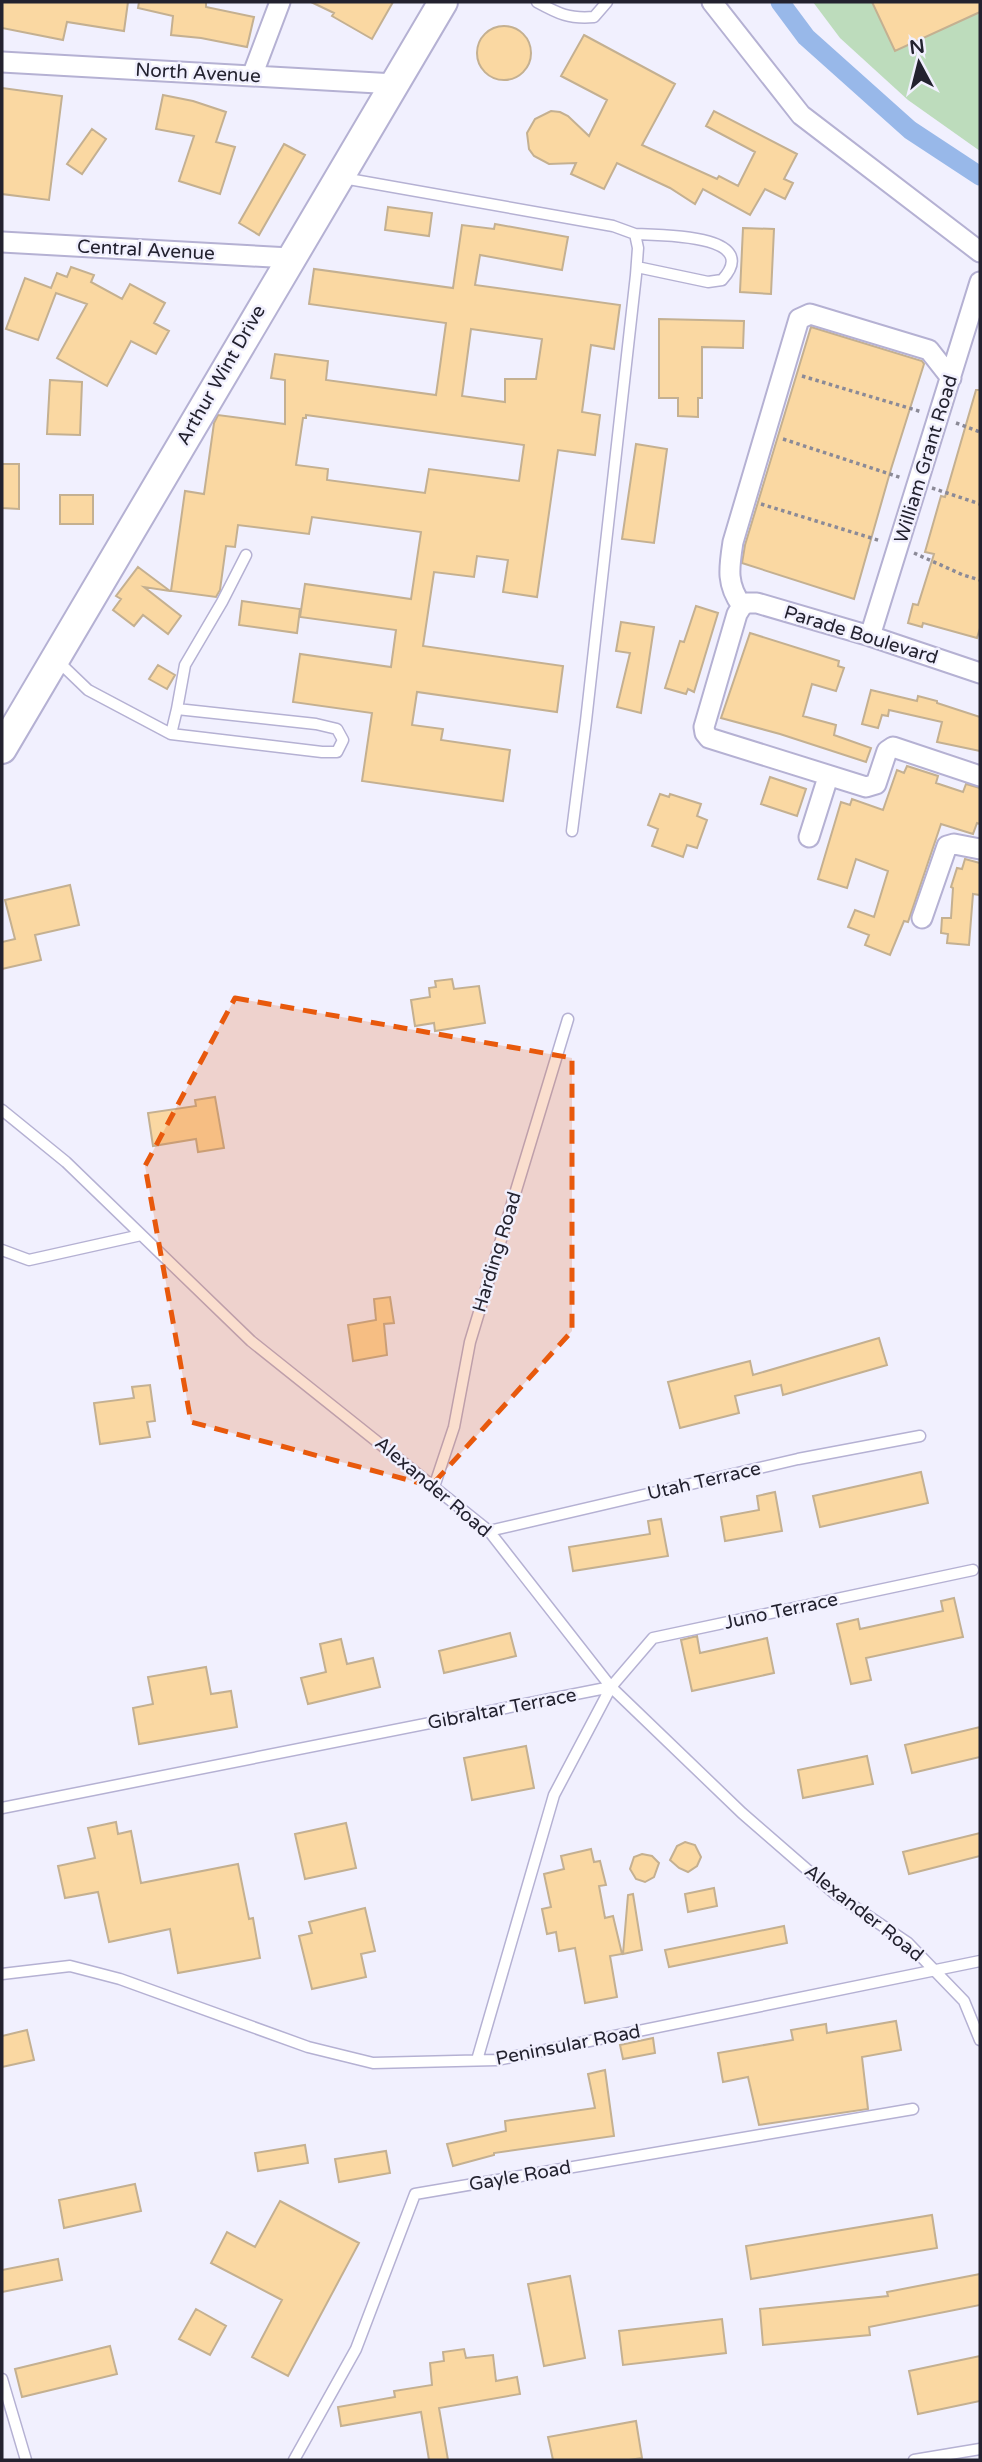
<svg xmlns="http://www.w3.org/2000/svg" width="982" height="2462" viewBox="0 0 982 2462" font-family="'Varela Round',sans-serif">
<style>
.green{fill:#bddcbc}
.lines{fill:none;stroke-linecap:round;stroke-linejoin:round}
.canal{stroke:#98b8e9;stroke-width:19}
.building{fill:#fad8a2;stroke:#c4b091;stroke-width:2;fill-rule:evenodd}
.lane-casing{stroke:#b5b1d3;stroke-width:13}
.street-casing{stroke:#b5b1d3;stroke-width:23}
.secondary-casing{stroke:#b5b1d3;stroke-width:32}
.path{stroke:#8b8a97;stroke-width:3.5;stroke-dasharray:3.5 3.5;stroke-linecap:butt}
.lane{stroke:#fff;stroke-width:10}
.street{stroke:#fff;stroke-width:19}
.secondary{stroke:#fff;stroke-width:28}
.marked{fill:#e8590c;fill-opacity:0.2;stroke:#e8590c;stroke-width:5;stroke-dasharray:14 9;stroke-linejoin:round}
.labels{text-anchor:middle;dominant-baseline:central;stroke-width:5;stroke-linejoin:round;paint-order:stroke}
.street-label{font-size:19px;fill:#23222f;stroke:#f1f0fe}
</style>
<rect width="100%" height="100%" fill="#f1f0fe"/>
<path class="green" d="M813,2H980V151L908,100L840,38Z"/>
<g class="lines">
<path class="canal" d="M780,2L806,37L910,130L980,176"/>
</g>
<path class="building" d="M2,2H128L124,31L67,22L63,40L2,28Z
M139,2H206V7L254,17L247,47L201,38L171,35L173,16L138,8Z
M311,2H393L372,39L332,16L334,13Z
M872,2H980V12L895,51Z
M477 53a27 27 0 1 1 54 0a27 27 0 1 1-54 0Z
M584,35L675,84L642,145L717,179L719,176L738,186L755,152L706,126L714,111L797,154L784,179L793,183L785,199L765,189L750,215L703,189L695,204L670,188L617,163L604,189L571,174L576,163L549,164L534,156L529,149L527,133L535,119L551,111L560,112L568,116L589,136L607,100L561,76Z
M2,88L62,96L49,200L2,194Z
M163,95L193,101L226,112L216,142L235,147L220,194L179,181L194,136L156,129Z
M92,129L106,139L82,174L67,164Z
M284,144L305,155L259,235L239,223Z
M388,207L432,213L429,236L385,230Z
M495,224L568,237L562,270L480,255L475,285L620,305L614,349L591,345L582,412L600,415L595,455L558,450L537,597L503,592L508,560L477,556L474,577L434,572L423,646L563,666L557,712L417,692L412,725L443,729L441,740L510,750L503,801L362,781L372,713L293,702L300,654L391,667L396,630L300,617L305,584L411,599L421,532L312,517L309,534L238,525L235,547L226,546L220,590L216,597L171,591L185,491L204,494L214,423L218,415L285,424V380L271,378L275,354L328,361L326,380L436,395L446,323L309,304L314,269L453,288L462,225L494,229ZM471,329L542,339L536,379H505V402L462,396ZM306,415L524,445L519,481L429,469L425,493L327,480L328,469L296,465L303,418H306Z
M743,228L774,229L771,294L740,292Z
M71,267L94,275L91,282L122,299L130,284L165,303L154,323L169,331L156,354L131,341L107,386L57,358L87,304L56,293L38,340L6,329L25,278L51,288L57,273L67,277Z
M659,319L744,321L743,348L702,347V398H698V417L678,416V398H659Z
M811,327L922,361L924,364L891,469L854,599L742,563L745,545Z
M50,380L82,382L80,435L47,434Z
M976,390H980V628L977,638L923,623L922,627L908,623L913,604L918,605L934,554L925,552L941,496L945,497Z
M636,444L667,449L654,543L622,539Z
M2,464H19V509L2,508Z
M60,495H93V524H60Z
M138,567L170,591L144,587L181,616L168,634L143,615L134,626L113,610L121,599L116,596Z
M242,601L300,609L297,633L239,625Z
M696,606L718,613L694,692L688,689L686,694L665,688L680,641L684,642Z
M621,622L654,627L641,713L617,707L630,653L616,651Z
M750,633L839,661L838,666L844,668L836,691L812,684L803,716L836,725L834,735L871,748L866,762L780,734L721,718Z
M158,665L175,675L167,689L149,679Z
M871,690L917,701L918,696L937,701V703L980,717V751L937,742L942,722L889,710L888,716L882,715L878,728L862,724Z
M907,766L938,776L936,783L963,792L966,784L980,788V824L977,823L973,834L941,824L908,922L904,921L890,955L865,945L869,935L848,927L855,910L874,917L888,871L856,859L847,888L818,879L841,802L850,805L852,799L883,810L897,770L904,773Z
M770,777L806,789L797,816L761,804Z
M660,794L669,797L670,794L701,804L697,816L707,820L697,848L687,845L683,857L652,846L658,829L648,825Z
M965,859L980,863V895L973,894L969,945L947,943L948,934L941,933L942,918H951L953,888L951,887L957,868L962,869Z
M70,885L79,925L35,935L41,960L2,969V942L15,939L5,900Z
M452,979L454,989L479,986L485,1023L435,1031L434,1023L415,1026L411,1000L430,997L429,988L436,987L435,981Z
M215,1097L224,1148L198,1152L196,1139L153,1146L148,1113L196,1106L195,1100Z
M390,1297L394,1323L384,1324L387,1355L353,1361L348,1325L376,1320L374,1299Z
M879,1338L887,1365L783,1395L781,1385L735,1396L739,1413L680,1428L668,1382L750,1361L753,1375Z
M150,1385L155,1421L147,1422L150,1437L100,1444L94,1403L134,1398L132,1387Z
M921,1472L928,1503L820,1527L813,1496Z
M775,1492L782,1531L725,1541L721,1517L759,1510L757,1496Z
M661,1519L668,1556L573,1571L569,1547L650,1534L648,1521Z
M954,1598L963,1637L866,1658L871,1680L851,1684L837,1624L858,1619L860,1629L943,1611L941,1601Z
M510,1633L516,1656L444,1673L439,1651Z
M697,1636L700,1653L767,1638L774,1673L692,1691L681,1640Z
M341,1639L347,1664L373,1658L380,1687L308,1704L301,1678L326,1672L320,1644Z
M206,1667L211,1694L231,1691L237,1727L139,1744L133,1708L153,1704L148,1677Z
M980,1727V1757L912,1773L905,1745Z
M526,1746L534,1788L472,1800L464,1758Z
M867,1756L873,1784L803,1798L798,1770Z
M116,1822L118,1834L131,1831L141,1883L238,1864L249,1919L253,1918L260,1958L178,1973L170,1929L109,1942L98,1892L65,1898L58,1866L95,1858L88,1828Z
M346,1823L356,1868L305,1879L295,1834Z
M980,1833V1856L909,1874L903,1852Z
M685,1842L695,1845L701,1857L697,1866L688,1872L679,1868L670,1860L677,1846Z
M591,1849L594,1862L600,1861L606,1885L599,1886L605,1918L613,1916L622,1954L610,1956L617,1997L585,2003L575,1948L559,1951L556,1932L547,1934L542,1909L551,1907L544,1874L564,1869L561,1856Z
M642,1854L652,1856L659,1863L654,1877L645,1882L636,1879L630,1869L634,1857Z
M714,1888L717,1906L688,1912L685,1894Z
M633,1894L642,1950L623,1954L628,1895Z
M365,1908L375,1951L361,1954L366,1977L312,1989L299,1936L312,1933L309,1922Z
M784,1926L787,1943L669,1967L665,1950Z
M896,2021L901,2050L862,2057L868,2109L759,2125L748,2077L723,2082L718,2053L793,2040L791,2030L826,2024L827,2033Z
M27,2030L34,2060L2,2067V2036Z
M653,2038L655,2053L623,2059L620,2045Z
M605,2070L614,2136L494,2153V2155L453,2166L447,2144L506,2131L505,2121L595,2108L588,2074Z
M305,2145L308,2163L258,2171L255,2153Z
M386,2151L390,2173L339,2182L335,2159Z
M135,2184L141,2211L64,2228L59,2200Z
M280,2201L359,2243L288,2376L252,2357L282,2300L211,2263L227,2232L255,2247Z
M932,2215L937,2248L751,2279L746,2246Z
M58,2259L62,2280L2,2292V2270Z
M980,2274V2305L869,2327L870,2335L763,2345L760,2309L888,2296L887,2292Z
M570,2276L585,2358L544,2366L528,2284Z
M196,2309L226,2326L210,2355L179,2339Z
M722,2319L726,2353L623,2365L619,2331Z
M110,2346L117,2374L22,2397L15,2369Z
M464,2349L466,2358L493,2355L496,2381L517,2377L520,2394L439,2408L448,2460H429L421,2412L341,2426L338,2407L395,2397L394,2391L432,2385L430,2363L444,2361L443,2352Z
M980,2356V2401L918,2414L909,2371Z
M636,2421L642,2458L629,2460H553L548,2437Z"/>
<g class="lines">
<defs>
<path id="lane" d="M537,2C559,14 569,19 594,17L607,2
M343,178L613,226L635,234L638,248L636,275L586,721L572,831
M635,234C658,235 764,234 722,280L708,282L637,267
M63,659V666L88,690L171,734L322,752H337L343,740L337,729L316,724L177,709L185,665L222,602L246,555
M171,734L177,709
M2,1110L66,1162L251,1341L489,1531L611,1687L742,1813L834,1893L908,1943L964,2001L980,2040
M2,1250L29,1260L141,1235
M434,1487L454,1427L470,1342L568,1019
M489,1531L798,1459L920,1436
M2,1808L611,1687
M2,1974L70,1966L120,1979L308,2047L373,2063L497,2060L980,1961
M477,2060L554,1795L611,1687L653,1638L973,1570
M2,2379L26,2460
M294,2460L356,2349L415,2194L913,2109
M914,2460L980,2449"/>
<path id="street" d="M712,2L801,115L980,252
M2,62L395,84
M252,76L280,2
M2,242L290,258
M742,606C726,584 729,568 733,542L799,319L810,314L929,350L951,378
M742,606L737,614L704,727L705,733L709,738L866,787L876,784L887,751L893,747L980,776
M742,606L747,603H757L870,636L980,673
M870,636L980,282
M809,837L828,777
M922,918L947,846L954,844L980,849"/>
<path id="secondary" d="M2,749L443,2"/>
</defs>
<use href="#lane" class="lane-casing"/>
<use href="#street" class="street-casing"/>
<use href="#secondary" class="secondary-casing"/>
<path class="path" d="M802,376L922,412
M956,423L980,432
M783,439L902,478
M932,488L980,504
M761,504L881,541
M914,553L963,575L980,580"/>
<use href="#lane" class="lane"/>
<use href="#street" class="street"/>
<use href="#secondary" class="secondary"/>
</g>
<path class="marked" d="M235,998L572,1058V1331L431,1486L191,1422L145,1166Z"/>
<g class="labels">
<g class="street-label">
<text transform="translate(198 73) rotate(3)">North Avenue</text>
<text transform="translate(146 250) rotate(3)">Central Avenue</text>
<text transform="translate(221 375) rotate(-60)">Arthur Wint Drive</text>
<text transform="translate(926 459) rotate(-73)">William Grant Road</text>
<text transform="translate(861 635) rotate(17)">Parade Boulevard</text>
<text transform="translate(497 1252) rotate(-73)">Harding Road</text>
<text transform="translate(704 1481) rotate(-13)">Utah Terrace</text>
<text transform="translate(433 1487) rotate(40)">Alexander Road</text>
<text transform="translate(781 1611) rotate(-12)">Juno Terrace</text>
<text transform="translate(502 1709) rotate(-11)">Gibraltar Terrace</text>
<text transform="translate(864 1913) rotate(38)">Alexander Road</text>
<text transform="translate(568 2045) rotate(-11)">Peninsular Road</text>
<text transform="translate(520 2176) rotate(-10)">Gayle Road</text>
</g>
</g>
<rect width="982" height="2462" fill="none" stroke="#23222f" stroke-width="7"/>
<g transform="translate(919 63) rotate(353)" stroke="#f1f0fe" stroke-width="5" paint-order="stroke">
<path d="M0-5L12 26L0 18L-12 26Z" fill="#23222f"/>
<text y="-10" font-size="19" font-weight="bold" text-anchor="middle" fill="#23222f">N</text>
</g>
</svg>
